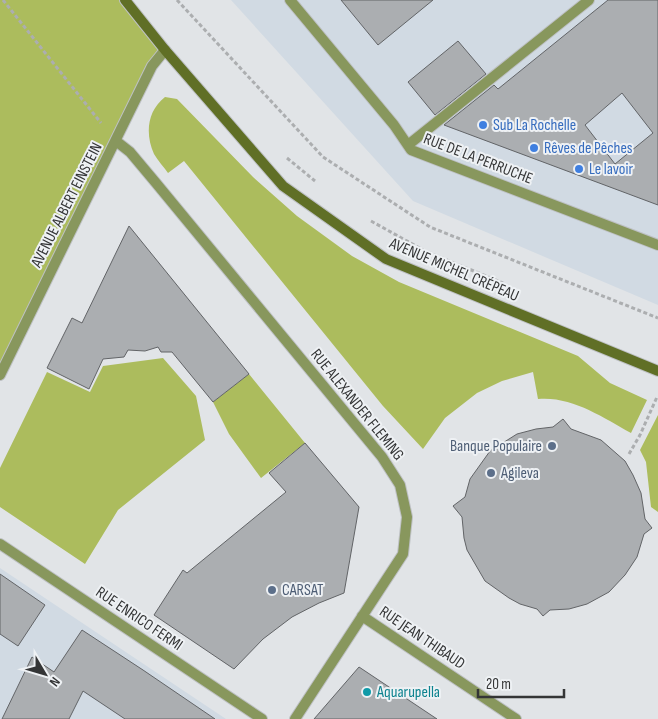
<svg xmlns="http://www.w3.org/2000/svg" width="658" height="719" viewBox="0 0 658 719" font-family="'Sofia Sans Condensed',sans-serif">
<style>
.built{fill:#d1dae3}
.green{fill:#acbc5d}
.building{fill:#abaeb1;stroke:#626467;fill-rule:evenodd}
.lines{fill:none;stroke-linecap:round;stroke-linejoin:round}
.lane-casing{stroke:#bec1c4;stroke-width:12}
.street-casing{stroke:#bec1c4;stroke-width:12}
.secondary-casing{stroke:#bec1c4;stroke-width:12}
.path{stroke:#acaeb0;stroke-width:3;stroke-dasharray:4 2.5;stroke-linecap:butt}
.lane{stroke:#88975d;stroke-width:10}
.street{stroke:#88975d;stroke-width:10}
.secondary{stroke:#606f26;stroke-width:10}
.shop-dot{fill:#3f7fe0;stroke:#eef1f4;stroke-width:2}
.service-dot{fill:#5c6f8a;stroke:#eef1f4;stroke-width:2}
.culture-dot{fill:#0f9aa8;stroke:#eef1f4;stroke-width:2}
.labels{text-anchor:middle;dominant-baseline:central;stroke-width:4;stroke-linejoin:round;paint-order:stroke}
.shop-label{font-size:16px;fill:#366cbe;stroke:#eef1f4;text-anchor:start}
.street-label{font-size:16px;fill:#343536;stroke:#eef1f4}
.service-label{font-size:16px;fill:#4e5e75;stroke:#eef1f4;text-anchor:start}
.culture-label{font-size:16px;fill:#0d838f;stroke:#eef1f4;text-anchor:start}
</style>
<rect width="100%" height="100%" fill="#e1e4e7"/>
<path class="built" d="M231,0H658V305L413,201Z
M0,568L226,719H0Z"/>
<path class="green" d="M0,0H125L165,50L0,375Z
M165,97L177,99L253,177L297,216L352,256L399,282L578,356L610,383L647,400L631,433C602,417 572,396 538,399L533,372L502,381L477,393L445,418L423,449L383,406L184,161L168,173C164,167 158,161 154,154C145,134 147,111 165,97Z
M163,358L196,396L205,440L118,510L85,564L0,507V468L47,372L90,392L103,366Z
M249,374L305,443L261,478L229,434L213,402Z
M658,415V512L651,507L646,462L640,450Z"/>
<path class="building" d="M341,0H433L378,45Z
M608,0H658V205L444,125L494,85L498,89ZM622,93L653,133L615,164L585,125Z
M458,41L486,74L435,115L408,82Z
M129,226L249,374L213,402L172,352H161L158,347L145,351L128,350L124,357L103,359L89,389L47,368L72,318L82,323Z
M563,419L571,429L601,440L625,461L633,475L641,493L645,519L652,528L644,534L637,557L625,575L609,592L587,604L569,609L550,610L543,616L537,609L520,604L509,598L485,581L467,550L464,538L462,517L453,506L465,497L470,479L490,451L517,434L536,429L553,427Z
M305,443L359,507L344,593L319,603L292,617L263,639L234,669L154,615L183,570L187,573L286,492L269,473Z
M0,574L45,605L18,646L0,634Z
M82,630L143,670L215,719H125L83,691L69,719H2L32,657L54,672Z
M359,667L437,719H314Z"/>
<g class="lines">
<defs>
<path id="lane" d="M290,0L394,125L411,150L658,245
M408,145L589,0"/>
<path id="street" d="M116,141L130,152L156,183L382,457L400,485L407,517L403,554L295,719
M0,375L152,66L165,50
M0,544L262,719
M362,616L516,719"/>
<path id="secondary" d="M125,0L165,50L283,186L386,259L658,371"/>
</defs>
<use href="#lane" class="lane-casing"/>
<use href="#street" class="street-casing"/>
<use href="#secondary" class="secondary-casing"/>
<path class="path" d="M3,0L101,123
M177,0L323,157L430,227L658,318
M287,158L315,181
M371,221L425,251L503,283
M629,454L640,435L657,397"/>
<use href="#lane" class="lane"/>
<use href="#street" class="street"/>
<use href="#secondary" class="secondary"/>
</g>
<g class="shop-dot">
<circle cx="483" cy="125" r="5"/>
<circle cx="534" cy="148" r="5"/>
<circle cx="579" cy="169" r="5"/>
</g>
<g class="service-dot">
<circle cx="552" cy="446" r="5"/>
<circle cx="491" cy="473" r="5"/>
<circle cx="272" cy="590" r="5"/>
</g>
<circle class="culture-dot" cx="367" cy="692" r="5"/>
<g class="labels">
<g class="shop-label">
<text x="493" y="125">Sub La Rochelle</text>
<text x="544" y="148">Rêves de Pêches</text>
<text x="589" y="169">Le lavoir</text>
</g>
<g class="street-label">
<text transform="translate(478 159) rotate(21)">RUE DE LA PERRUCHE</text>
<text transform="translate(67 205) rotate(-63)">AVENUE ALBERT EINSTEIN</text>
<text transform="translate(454 270) rotate(23)">AVENUE MICHEL CRÉPEAU</text>
<text transform="translate(357 405) rotate(51)">RUE ALEXANDER FLEMING</text>
<text transform="translate(139 619) rotate(34)">RUE ENRICO FERMI</text>
<text transform="translate(422 638) rotate(34)">RUE JEAN THIBAUD</text>
</g>
<g class="service-label">
<text x="542" y="446" text-anchor="end">Banque Populaire</text>
<text x="501" y="473">Agileva</text>
<text x="282" y="590">CARSAT</text>
</g>
<g class="culture-label">
<text x="377" y="692">Aquarupella</text>
</g>
</g>
<g transform="translate(45 674) rotate(128)" stroke="#eef1f4" stroke-width="4" paint-order="stroke">
<path d="M0-4L9 19L0 12L-9 19Z" fill="#343536"/>
<text y="-8" font-size="14" font-weight="bold" text-anchor="middle" fill="#343536">N</text>
</g>
<path d="M478 689v8h86v-8" fill="none" stroke="#343536" stroke-width="2.5"/>
<text x="486" y="689" font-size="15" fill="#343536" stroke="#eef1f4" stroke-width="4" paint-order="stroke">20 m</text>
</svg>
